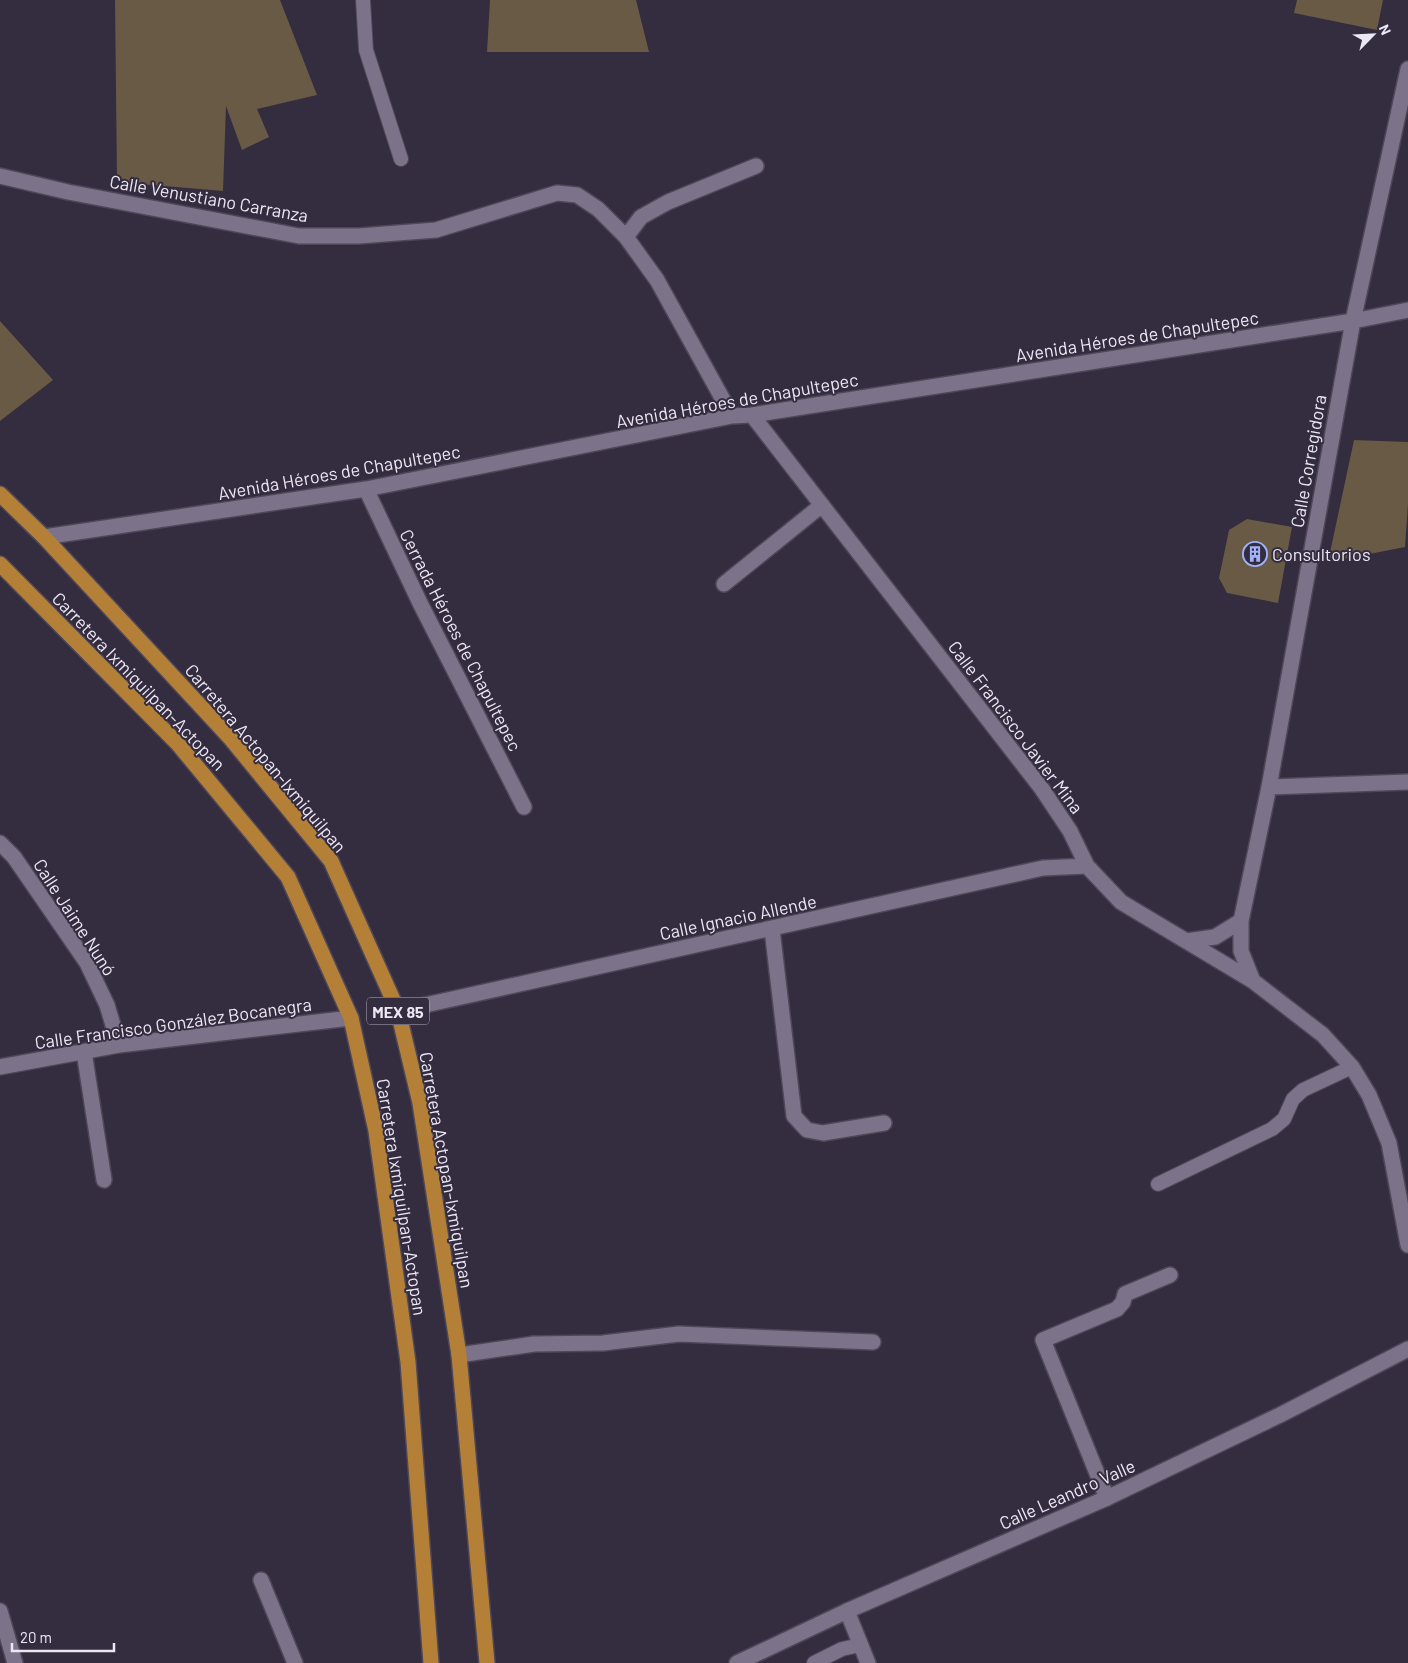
<svg xmlns="http://www.w3.org/2000/svg" width="1408" height="1663" viewBox="0 0 1408 1663" font-family="Barlow,sans-serif">
<style>
.building{fill:#685a45}
.lines{fill:none;stroke-linecap:round;stroke-linejoin:round}
.service-casing{stroke:#4e4757;stroke-width:16}
.minor-casing{stroke:#4e4757;stroke-width:18}
.tertiary-casing{stroke:#4e4757;stroke-width:18}
.primary-casing{stroke:#4e4757;stroke-width:18}
.service{stroke:#7c7289;stroke-width:14}
.minor{stroke:#7c7289;stroke-width:15}
.tertiary{stroke:#7c7289;stroke-width:15}
.primary{stroke:#b48037;stroke-width:15}
.labels{text-anchor:middle;dominant-baseline:central;stroke-width:4;stroke-linejoin:round;paint-order:stroke}
.shield{fill:#342c3f;stroke:#b5afbe;stroke-width:1}
.shield-label{font-size:16px;font-weight:bold;fill:#ece7f4}
.street-label{font-size:18px;fill:#ece7f4;stroke:#342c3f}
.poi-label{font-size:18px;fill:#ece7f4;stroke:#342c3f;text-anchor:start}
</style>
<rect width="100%" height="100%" fill="#342c3f"/>
<path class="building" d="M115,0H280L317,95L257,109L269,137L242,150L226,106L223,191L117,182Z
M490,0H636L649,52H487Z
M1297,0H1383L1377,30L1294,13Z
M0,321L53,380L0,421Z
M1354,440L1408,442V504L1405,547L1328,562Z
M1247,519L1292,527L1278,603L1227,593L1219,578L1229,530Z"/>
<g class="lines">
<defs>
<path id="service" d="M363,0L366,50L401,159
M1158,1184L1272,1129L1284,1119L1293,1099L1303,1090L1352,1067
M814,1663L842,1649L860,1645"/>
<path id="minor" d="M0,176L68,192L299,236H359L436,230L557,193L577,195L598,209L626,237L657,280L732,416
M626,237L641,217L668,202L756,166
M752,415L1042,789L1070,831L1087,866L1121,902L1253,981L1323,1035L1352,1067L1369,1095L1389,1143L1408,1245
M366,489L420,603L524,807
M44,537L366,489L732,416L752,415L1353,321L1408,310
M724,584L822,505
M1269,787L1408,782
M0,843L14,857L87,963L107,1005L119,1045
M772,929L794,1116L807,1130L823,1133L884,1123
M1186,941L1215,937L1241,921
M1253,981L1241,951V921L1269,787L1353,321L1408,69
M398,1011L1043,868L1087,866
M84,1052L104,1180
M0,1067L119,1045L351,1018
M459,1355L534,1344L603,1343L679,1334L873,1342
M1107,1498L1043,1340L1117,1309L1123,1302L1125,1294L1170,1275
M261,1580L295,1663
M0,1611L15,1663
M847,1611L868,1663"/>
<path id="tertiary" d="M737,1663L847,1611L1107,1498L1280,1415L1408,1349"/>
<path id="primary" d="M0,494L44,537L231,739L331,861L398,1011L420,1103L459,1355L487,1663
M0,564L178,744L288,877L351,1018L376,1131L408,1362L431,1663"/>
</defs>
<use href="#service" class="service-casing"/>
<use href="#minor" class="minor-casing"/>
<use href="#tertiary" class="tertiary-casing"/>
<use href="#primary" class="primary-casing"/>
<use href="#service" class="service"/>
<use href="#minor" class="minor"/>
<use href="#tertiary" class="tertiary"/>
<use href="#primary" class="primary"/>
</g>
<defs>
<symbol id="building-ring" viewBox="-11 -11 22 22"><circle r="9.5" fill="#342c3f" stroke="#a0b3fd" stroke-width="1.5"/><path d="M-4-6H4V6H1V3H-1V6H-4ZM-2.5-4.3h1.7v1.8h-1.7ZM.8-4.3h1.7v1.8H.8ZM-2.5-1h1.7V.8h-1.7ZM.8-1h1.7V.8H.8Z" fill="#a0b3fd"/></symbol>
</defs>
<g fill-rule="evenodd">
<use href="#building-ring" x="1241" y="540" width="28" height="28"/>
</g>
<g class="labels">
<rect class="shield" x="367" y="997.5" width="62" height="27" rx="4"/>
<g class="shield-label">
<text x="398" y="1011">MEX 85</text>
</g>
<g class="street-label">
<text transform="translate(209 198) rotate(10)">Calle Venustiano Carranza</text>
<text transform="translate(1137 336) rotate(-9)">Avenida Héroes de Chapultepec</text>
<text transform="translate(737 400) rotate(-10)">Avenida Héroes de Chapultepec</text>
<text transform="translate(1308 461) rotate(-80)">Calle Corregidora</text>
<text transform="translate(339 472) rotate(-10)">Avenida Héroes de Chapultepec</text>
<text transform="translate(461 640) rotate(63)">Cerrada Héroes de Chapultepec</text>
<text transform="translate(139 681) rotate(46)">Carretera Ixmiquilpan-Actopan</text>
<text transform="translate(1016 727) rotate(53)">Calle Francisco Javier Mina</text>
<text transform="translate(266 758) rotate(50)">Carretera Actopan-Ixmiquilpan</text>
<text transform="translate(75 917) rotate(57)">Calle Jaime Nunó</text>
<text transform="translate(738 917) rotate(-12)">Calle Ignacio Allende</text>
<text transform="translate(173 1023) rotate(-8)">Calle Francisco González Bocanegra</text>
<text transform="translate(447 1170) rotate(80)">Carretera Actopan-Ixmiquilpan</text>
<text transform="translate(402 1197) rotate(81)">Carretera Ixmiquilpan-Actopan</text>
<text transform="translate(1067 1494) rotate(-24)">Calle Leandro Valle</text>
</g>
<g class="poi-label">
<text x="1272" y="554">Consultorios</text>
</g>
</g>
<g transform="translate(1373 35) rotate(66)" stroke="#342c3f" stroke-width="4" paint-order="stroke">
<path d="M0-4L9 19L0 12L-9 19Z" fill="#ece7f4"/>
<text y="-8" font-size="14" font-weight="bold" text-anchor="middle" fill="#ece7f4">N</text>
</g>
<path d="M12 1643v8h102v-8" fill="none" stroke="#ece7f4" stroke-width="2.5"/>
<text x="20" y="1643" font-size="15" fill="#ece7f4" stroke="#342c3f" stroke-width="4" paint-order="stroke">20 m</text>
</svg>
